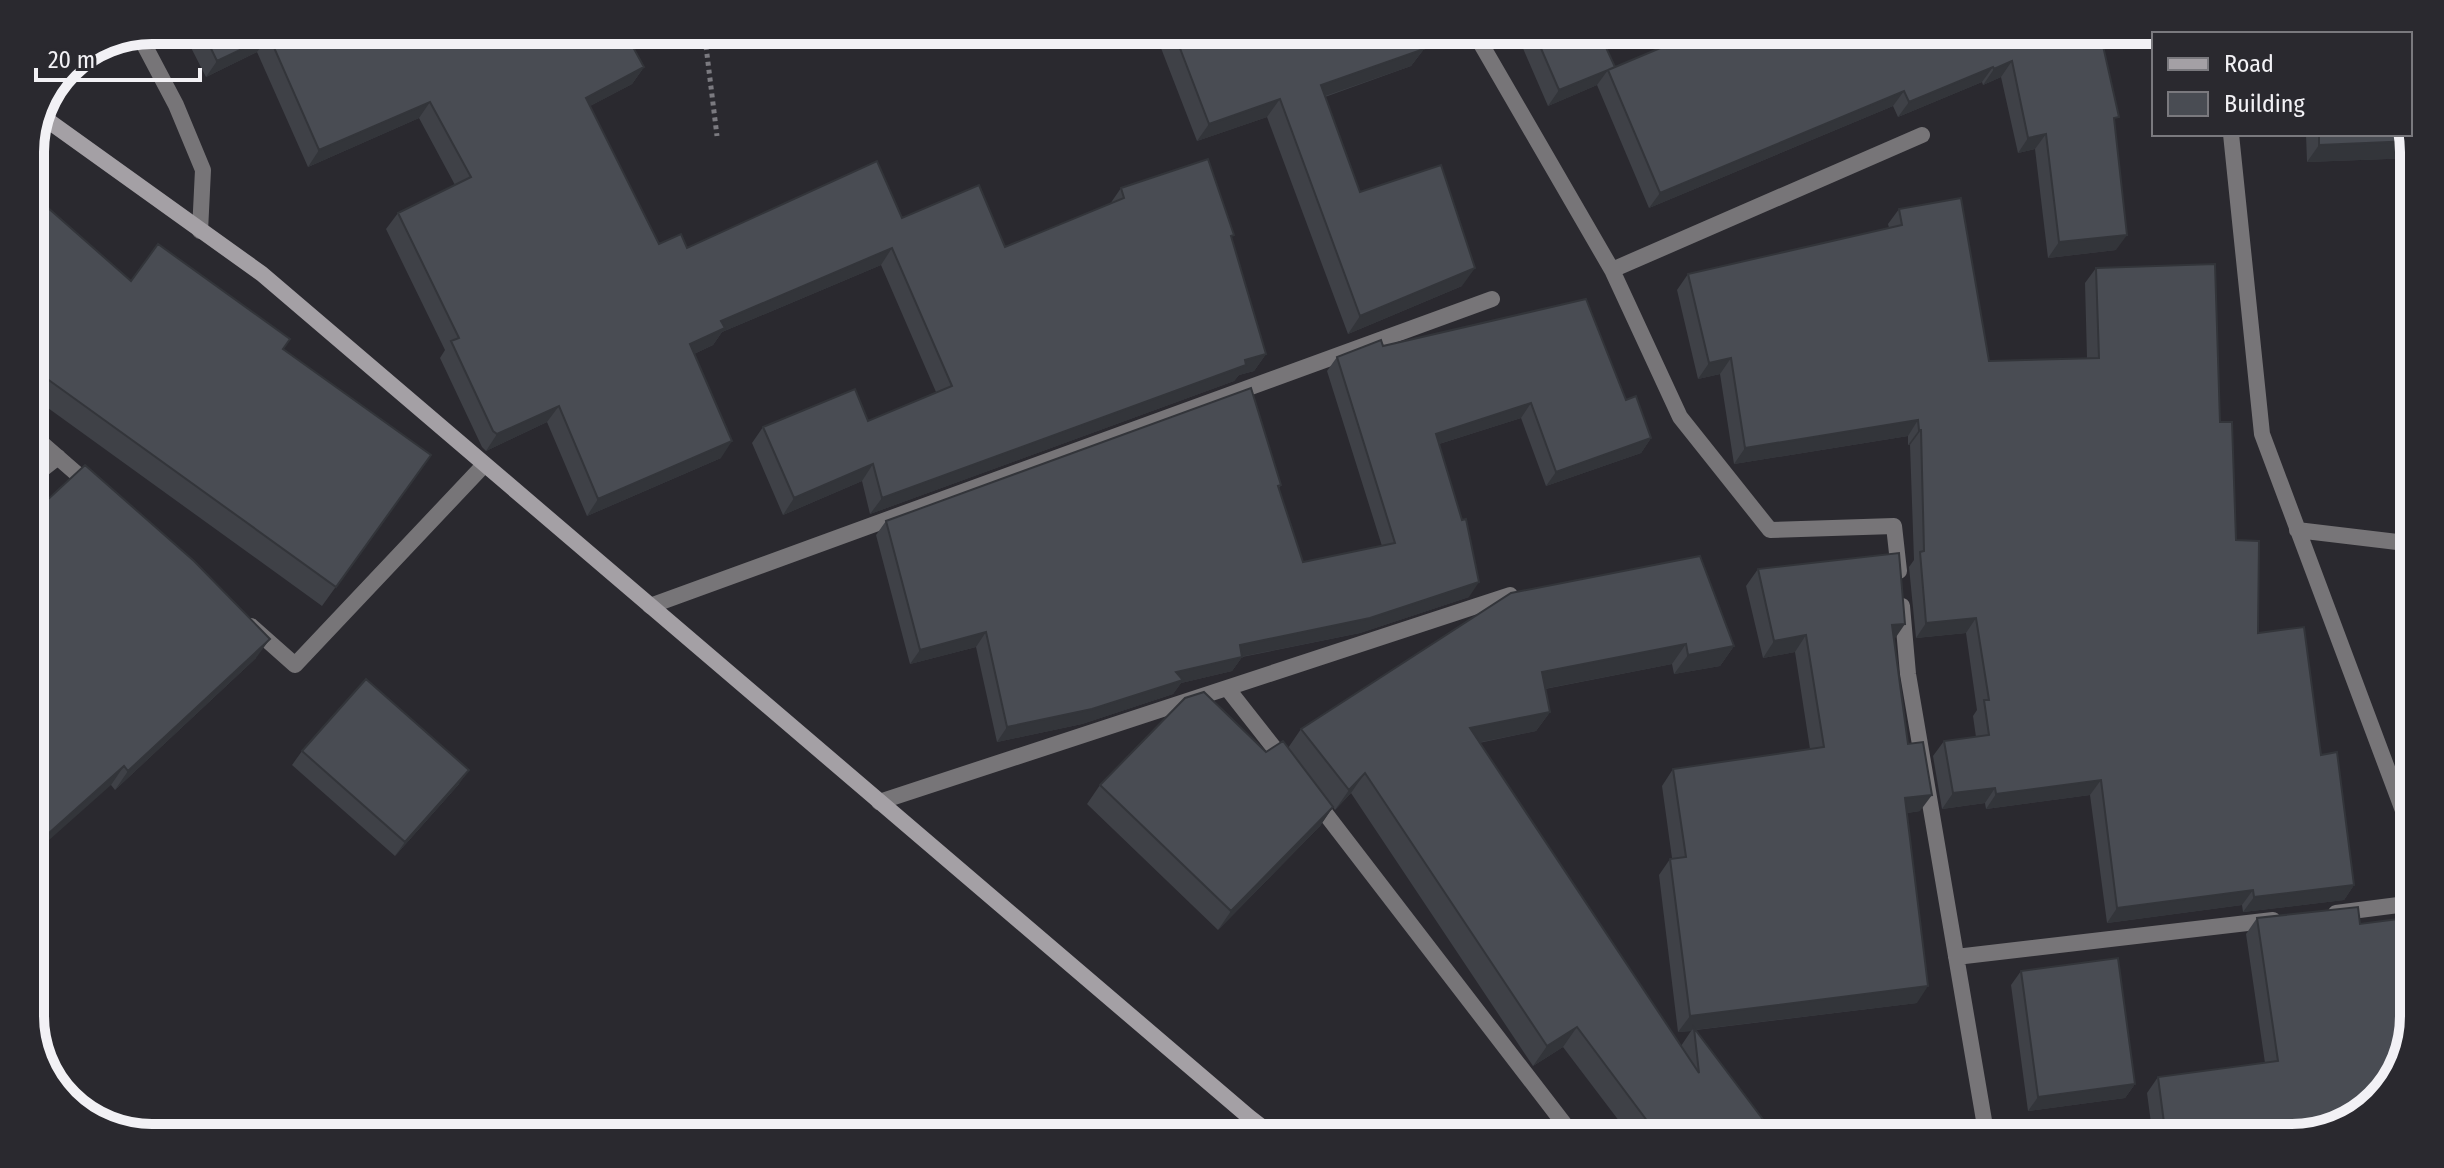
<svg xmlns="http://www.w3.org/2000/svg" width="2444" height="1168" viewBox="0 0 2444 1168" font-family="'Fira Sans Condensed',sans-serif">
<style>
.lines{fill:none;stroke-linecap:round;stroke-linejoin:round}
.path{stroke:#7b7a80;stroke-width:5;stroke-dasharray:4 4;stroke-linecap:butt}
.lane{stroke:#777578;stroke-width:16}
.street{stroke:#777578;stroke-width:16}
.secondary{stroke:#a4a0a5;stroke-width:16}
.wall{fill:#3f4147}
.shaded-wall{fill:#33353a}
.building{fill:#494c53;stroke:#33353a;stroke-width:2}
.rim{fill:none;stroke:#f2f1f5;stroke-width:10}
</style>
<rect width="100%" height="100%" fill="#2a292f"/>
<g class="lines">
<path class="path" d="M704,30L717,136"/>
<path class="lane" d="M139,35L176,105L203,170L200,231"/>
<path class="street" d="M1473,30L1612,270L1922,135
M2221,30V34
M2231,134L2262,434L2414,840
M1612,270L1680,417L1770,530L1894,526L1899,571
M30,433L92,487
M30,479L58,457
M2297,530L2414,544
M650,606L1492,299
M1902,606L1908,674L1987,1138
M251,626L295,665L484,465
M1227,688L1286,763
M1315,800L1575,1138
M879,802L1510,595
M2336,913L2414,903
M1956,957L2273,920"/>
<path class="secondary" d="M43,117L262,274L1249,1117L1276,1138"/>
</g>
<path class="wall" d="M182,30H685L634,48L644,67L632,84L590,106L659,244L687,248L902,218L1005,247L1110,204L1121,188L1232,238L1266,354L1254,371L1239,375L1234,381L870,514L862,481L783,515L752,443L763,427L868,421L936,392L881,265L722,332L713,345L694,354L721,458L587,516L547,422L486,451L482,447L440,358L445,350L386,229L398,213L455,185L419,118L308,167L257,52L206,77Z
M1154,30H1418L1424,49L1411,66L1325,97L1360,192L1462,286L1348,334L1267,117L1197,141Z
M1515,30H1598L1615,67L2153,30L2103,48L2115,124L2116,250L2048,258L2035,149L2018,153L2001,77L1983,85L1982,82L1898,117L1893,106L1649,208L1597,85L1548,106Z
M2306,134H2410L2414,144V158L2307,162Z
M30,192L131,281L283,349L431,455L322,606L30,395Z
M1899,209L1989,361L2087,358L2085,283L2096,268L2220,422L2236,540L2258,633L2321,755L2354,885L2344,900L2243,912L2242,905L2107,923L2090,795L1986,809L1985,803L1942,809L1933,756L1944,741L1976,737L1973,716L1977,710L1966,633L1916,638L1909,567L1914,560L1910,445H1908V436L1734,464L1720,374L1698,379L1677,290L1688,274L1889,228L1888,224Z
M1383,346L1626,400L1651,438L1641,453L1546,486L1521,418L1439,444L1469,597L1360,633L1242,657L1232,671L1181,683L1173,694L1082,724L997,742L976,647L910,664L876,535L886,521L1281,485L1279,488L1303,562L1382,546L1327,371L1337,357Z
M30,516L256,658L115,790L111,785Z
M1758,569L1894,641L1908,744L1920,811L1907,813L1917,1003L1696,1030L1777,1138H1632L1563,1047L1533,1066L1351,793L1335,810L1333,807L1320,826L1218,930L1087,804L1100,785L1288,748L1301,729L1511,593L1734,646L1720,666L1674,674L1672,664L1545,689L1550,712L1536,731L1479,743L1681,1046L1691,1031L1678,1032L1659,875L1670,859L1672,858L1662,786L1673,769L1810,749L1795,652L1763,658L1746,586Z
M302,751L459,784L395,856L292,765Z
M2257,918L2360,924L2292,1138H2153L2147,1093L2158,1077L2265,1063L2246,934Z
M2021,971L2135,1084L2125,1098L2028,1111L2011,985Z"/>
<path class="shaded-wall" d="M651,30H685L617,55L628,38Z
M2120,30H2153L2090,52L2101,37Z
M269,36L257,52L206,77L217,61Z
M1424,49L1411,66L1308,102L1321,85Z
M2012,61L2001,77L1983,85L1994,69Z
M644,67L632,84L575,114L586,98Z
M1993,67L1982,82L1898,117L1909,102Z
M1608,70L1597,85L1548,106L1559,90Z
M1904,91L1893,106L1649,208L1660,193Z
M1280,99L1267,117L1197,141L1209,124Z
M430,102L419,118L308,167L319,150Z
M2046,134L2035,149L2018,153L2028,138Z
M2413,141L2414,158L2307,162L2319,145Z
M2127,235L2116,250L2048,258L2059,242Z
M892,248L881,265L722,332L713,345L679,361L690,344L721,321Z
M1475,268L1462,286L1348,334L1360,316Z
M1266,354L1254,371L1239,375L1234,381L870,514L882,498L1245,360Z
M1731,358L1720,374L1698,379L1709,363Z
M1531,403L1521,418L1426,448L1436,434Z
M559,406L547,422L486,451L497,434Z
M1918,420L1908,436L1734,464L1745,448Z
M1919,430H1921L1910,445H1908Z
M1651,438L1641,453L1546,486L1556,472Z
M732,441L721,458L587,516L598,499Z
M873,464L862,481L783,515L794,498Z
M1479,582L1469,597L1360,633L1230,659L1240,645Z
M1976,618L1966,633L1916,638L1926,623Z
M1905,624L1894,640L1892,625Z
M986,632L976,647L910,664L920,650Z
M1806,635L1795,652L1763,658L1774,641Z
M270,639L256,658L115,790L128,771Z
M1686,644L1672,664L1528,692L1542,672Z
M1734,646L1720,666L1674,674L1688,655Z
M1242,657L1232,671L1181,683L1173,694L1082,724L997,742L1007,727L1176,672Z
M1550,712L1536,731L1456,747L1470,728Z
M124,766L111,785L30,857V850Z
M469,770L459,784L395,856L405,842Z
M1365,773L1351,793L1335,810L1349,790Z
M2101,780L2090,795L1986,809L1996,794Z
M1995,788L1985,803L1942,809L1953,793Z
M1932,795L1920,811L1894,815L1905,798Z
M1333,807L1320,826L1218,930L1231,911Z
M2354,885L2344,900L2243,912L2254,897Z
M2253,890L2242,905L2107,923L2117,908Z
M1928,986L1917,1003L1694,1030V1028L1691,1031L1678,1032L1690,1016Z
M1577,1027L1563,1047L1533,1066L1547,1046Z
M2135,1084L2125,1098L2028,1111L2038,1097Z"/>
<path class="building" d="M202,30H651L628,38L644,67L586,98L659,244L681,234L687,248L877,161L902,218L979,185L1005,247L1124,198L1121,188L1208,159L1234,235L1231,236L1266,354L1245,360L1246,365L882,498L873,464L794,498L763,427L855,389L868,421L952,386L892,248L721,321L725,328L690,344L732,441L598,499L559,406L497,434L493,431L451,341L459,338L398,213L471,177L430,102L319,150L269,36L217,61Z
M1173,30H1418L1424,49L1321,85L1360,192L1441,165L1475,268L1360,316L1280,99L1209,124Z
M1533,30H1598L1615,67L1608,70L1703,30H2120L2101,37L2119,117L2114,118L2127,235L2059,242L2046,134L2028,138L2012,61L1994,69L1993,67L1909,102L1904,91L1660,193L1608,70L1559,90Z
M2410,133L2413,141L2319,145V134Z
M30,192L131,281L158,244L290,339L283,349L431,455L336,587L39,373L30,382Z
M1961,198L1989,361L2099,358L2096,268L2215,264L2220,422H2232L2236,540L2259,541L2258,633L2304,627L2321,755L2337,752L2354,885L2254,897L2253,890L2117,908L2101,780L1996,794L1995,788L1953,793L1944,741L1989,735L1984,700H1989L1976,618L1926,623L1920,552L1924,551L1921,430H1919L1918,420L1745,448L1731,358L1709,363L1688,274L1902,225L1899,209Z
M1586,299L1626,400L1636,396L1651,438L1556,472L1531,403L1436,434L1462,520L1466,519L1479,582L1370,618L1240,645L1242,657L1176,672L1183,680L1092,709L1007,727L986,632L920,650L886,521L1251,388L1281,485L1278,486L1303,562L1395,543L1337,357L1381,340L1383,346Z
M85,465L194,561L270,639L128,771L124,766L30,850V516Z
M1899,553L1905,624L1892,625L1908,744L1923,742L1932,795L1905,798L1928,986L1690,1016L1670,859L1686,857L1673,769L1824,747L1806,635L1774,641L1758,569Z
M1700,556L1734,646L1688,655L1686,644L1542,672L1550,712L1470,728L1699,1073L1694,1028L1777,1138H1660L1577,1027L1547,1046L1365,773L1349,790L1301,729L1511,593Z
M366,679L469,770L405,842L302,751Z
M1204,692L1266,752L1283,741L1333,807L1231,911L1100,785L1185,698Z
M2358,907L2360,924L2414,917V1016L2402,1070L2359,1118L2292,1138H2166L2158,1077L2278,1061L2257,918Z
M2118,958L2135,1084L2038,1097L2021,971Z"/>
<path d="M0 0H2444V1168H0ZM152 44H2292A108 108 0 0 1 2400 152V1016A108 108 0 0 1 2292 1124H152A108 108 0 0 1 44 1016V152A108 108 0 0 1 152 44Z" fill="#2a292f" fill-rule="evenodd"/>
<path class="rim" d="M152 44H2292A108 108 0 0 1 2400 152V1016A108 108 0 0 1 2292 1124H152A108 108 0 0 1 44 1016V152A108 108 0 0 1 152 44Z"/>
<rect x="2152" y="32" width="260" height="104" fill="#2a292f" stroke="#7a797e" stroke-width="2"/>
<rect x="2168" y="58" width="40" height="12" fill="#a4a0a5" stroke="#7a797e" stroke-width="2"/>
<text x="2224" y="72" font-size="24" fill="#f2f1f5">Road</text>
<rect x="2168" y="92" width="40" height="24" fill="#494c53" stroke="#7a797e" stroke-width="2"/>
<text x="2224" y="112" font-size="24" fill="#f2f1f5">Building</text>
<path d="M36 68v12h164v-12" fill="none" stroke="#f2f1f5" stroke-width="4"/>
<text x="48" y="68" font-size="24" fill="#f2f1f5" stroke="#2a292f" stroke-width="6" paint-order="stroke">20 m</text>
</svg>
